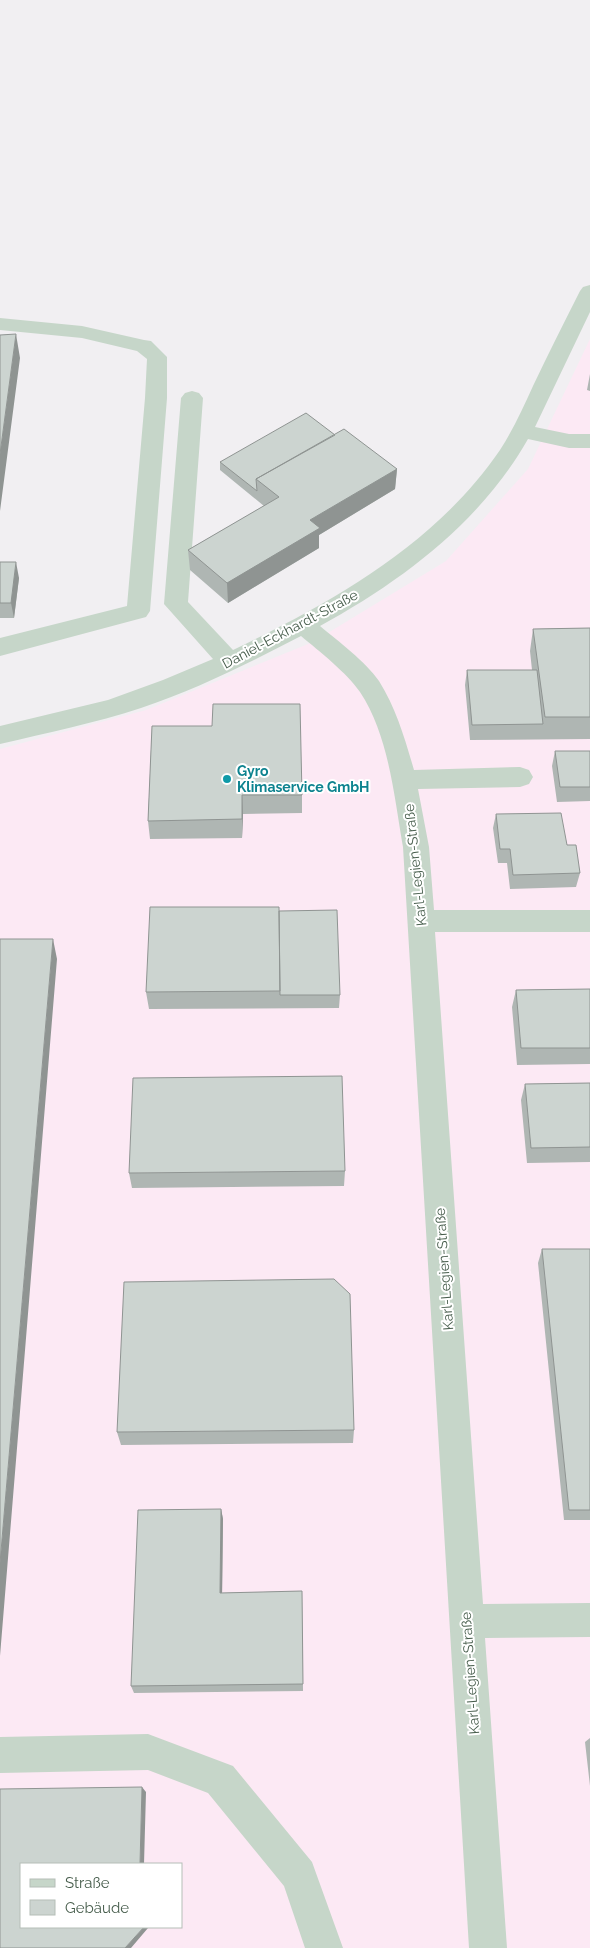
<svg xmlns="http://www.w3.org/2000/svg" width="590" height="1948" viewBox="0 0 590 1948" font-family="Raleway,sans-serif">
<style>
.commercial{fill:#fce9f4;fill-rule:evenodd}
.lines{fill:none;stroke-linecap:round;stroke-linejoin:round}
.minor{fill:#c6d6c9;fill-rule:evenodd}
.wall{fill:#afb6b3}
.shaded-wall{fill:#8f9492}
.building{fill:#ccd4d0;stroke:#8f9492}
.culture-dot{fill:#0f9aa8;stroke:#fff;stroke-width:2}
.labels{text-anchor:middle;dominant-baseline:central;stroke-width:4;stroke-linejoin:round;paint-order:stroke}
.street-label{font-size:14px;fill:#475d4c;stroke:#fff}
.culture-label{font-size:14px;font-weight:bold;fill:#0d838f;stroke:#fff;text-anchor:start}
</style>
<rect width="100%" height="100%" fill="#f1eff2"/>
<path class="commercial" d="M590,339V1948H0V749L146,710L313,642L446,561L528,469ZM21,1864H181V1927H21Z"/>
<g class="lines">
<path class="minor" d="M590,285V312L535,427L569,434H590V448H569L528,439C481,522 402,581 320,626C338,641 366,662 379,681C396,708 405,739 414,770L520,767L529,770L533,777L529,784L520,787L418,789L429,847L434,910H590V932H435L483,1604L590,1603V1637L485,1638L507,1948H469L403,847C394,796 389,736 360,692C347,673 319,651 301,636C249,663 197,689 141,708C95,723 47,733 0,744V726L108,700L163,680L213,659L164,604L181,398L185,393L192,391L199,393L203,398L188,602L233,650C333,602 436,544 500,450C513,430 523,408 533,386C548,354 564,323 580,291L583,287Z
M0,318L82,326L144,340L151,341L167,357V398L150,611L146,617L0,656V638L127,606L145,398L147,359L137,351L82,338L0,330Z
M148,1734L233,1766L312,1862L343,1948H305L284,1886L208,1793L148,1770L0,1773V1737Z"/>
</g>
<path class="wall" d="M590,374V391L587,390Z
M335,435L397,469L395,489L319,535V548L228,603L190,570L188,550L264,506L220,470V462Z
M0,562L19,578L14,618H0Z
M590,628V739L470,740L465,685L467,670H532L530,651L533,629Z
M152,726L302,795V813L243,814L242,838L150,839L148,821Z
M555,751H590V801L557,802L552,766Z
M496,814L567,845L580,873L576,887L510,889L507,863H498L493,828Z
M279,911L340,995L339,1008L149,1009L146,992Z
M590,989V1064L517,1065L512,1007L516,990Z
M590,1083V1162L527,1163L521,1100L525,1084Z
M345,1171L344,1186L132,1188L129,1173Z
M542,1249H590V1520H564L538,1263Z
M354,1430L353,1443L121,1445L117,1432Z
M221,1509L223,1519L222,1593L302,1591L303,1691L134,1693L131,1686Z
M590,1738V1786L585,1742Z"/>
<path class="shaded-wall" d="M16,334L20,358L0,511V454Z
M397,469L395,489L319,535V548L228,603L227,583L310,520Z
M16,562L19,578L14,618L11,603Z
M242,795L243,814L242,838Z
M53,939L57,959L0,1656V1563Z
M221,1509L223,1519L222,1601L220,1593Z
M142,1787L146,1792L144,1864H140Z
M144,1927H147L148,1928L131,1948H125Z"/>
<path class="building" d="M16,334L0,454V335Z
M306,413L335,435L256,479L257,491L220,462Z
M344,429L397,469L310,520L320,528L227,583L188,550L279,497L256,479Z
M0,562H16L11,603H0Z
M590,628V717H545L533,629Z
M467,670H537L543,724L472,725Z
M213,704H300L302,795H242V819L148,821L152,726H212Z
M555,751H590V787H560Z
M561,813L567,845H576L580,873L513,875L510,849H500L496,814Z
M150,907H279L280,991L146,992Z
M337,910L340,995H280L279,911Z
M0,939H53L0,1563Z
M590,989V1048H521L516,990Z
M342,1076L345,1171L129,1173L133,1078Z
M590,1083V1147L531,1148L525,1084Z
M542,1249H590V1510H569Z
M334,1279L350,1294L354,1430L117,1432L124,1282Z
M221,1509L220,1593L302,1591L303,1684L131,1686L138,1510Z
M142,1787L140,1864H21V1927H144L125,1948H0V1789Z"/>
<circle class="culture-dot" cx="227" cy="779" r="5"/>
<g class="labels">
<g class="street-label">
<text transform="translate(290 629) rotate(-28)">Daniel-Eckhardt-Straße</text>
<text transform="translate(415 865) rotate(-96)">Karl-Legien-Straße</text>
<text transform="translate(444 1269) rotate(-94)">Karl-Legien-Straße</text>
<text transform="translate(470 1673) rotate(-94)">Karl-Legien-Straße</text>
</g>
<g class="culture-label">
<text x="237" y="771">Gyro<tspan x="237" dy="16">Klimaservice GmbH</tspan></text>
</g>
</g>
<rect x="20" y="1863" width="162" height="65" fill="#ffffff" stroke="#b5beb7"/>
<rect x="30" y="1879" width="25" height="8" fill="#c6d6c9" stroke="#b5beb7"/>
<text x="65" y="1888" font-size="15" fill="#475d4c">Straße</text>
<rect x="30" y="1900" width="25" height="15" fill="#ccd4d0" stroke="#b5beb7"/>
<text x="65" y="1913" font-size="15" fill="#475d4c">Gebäude</text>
</svg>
